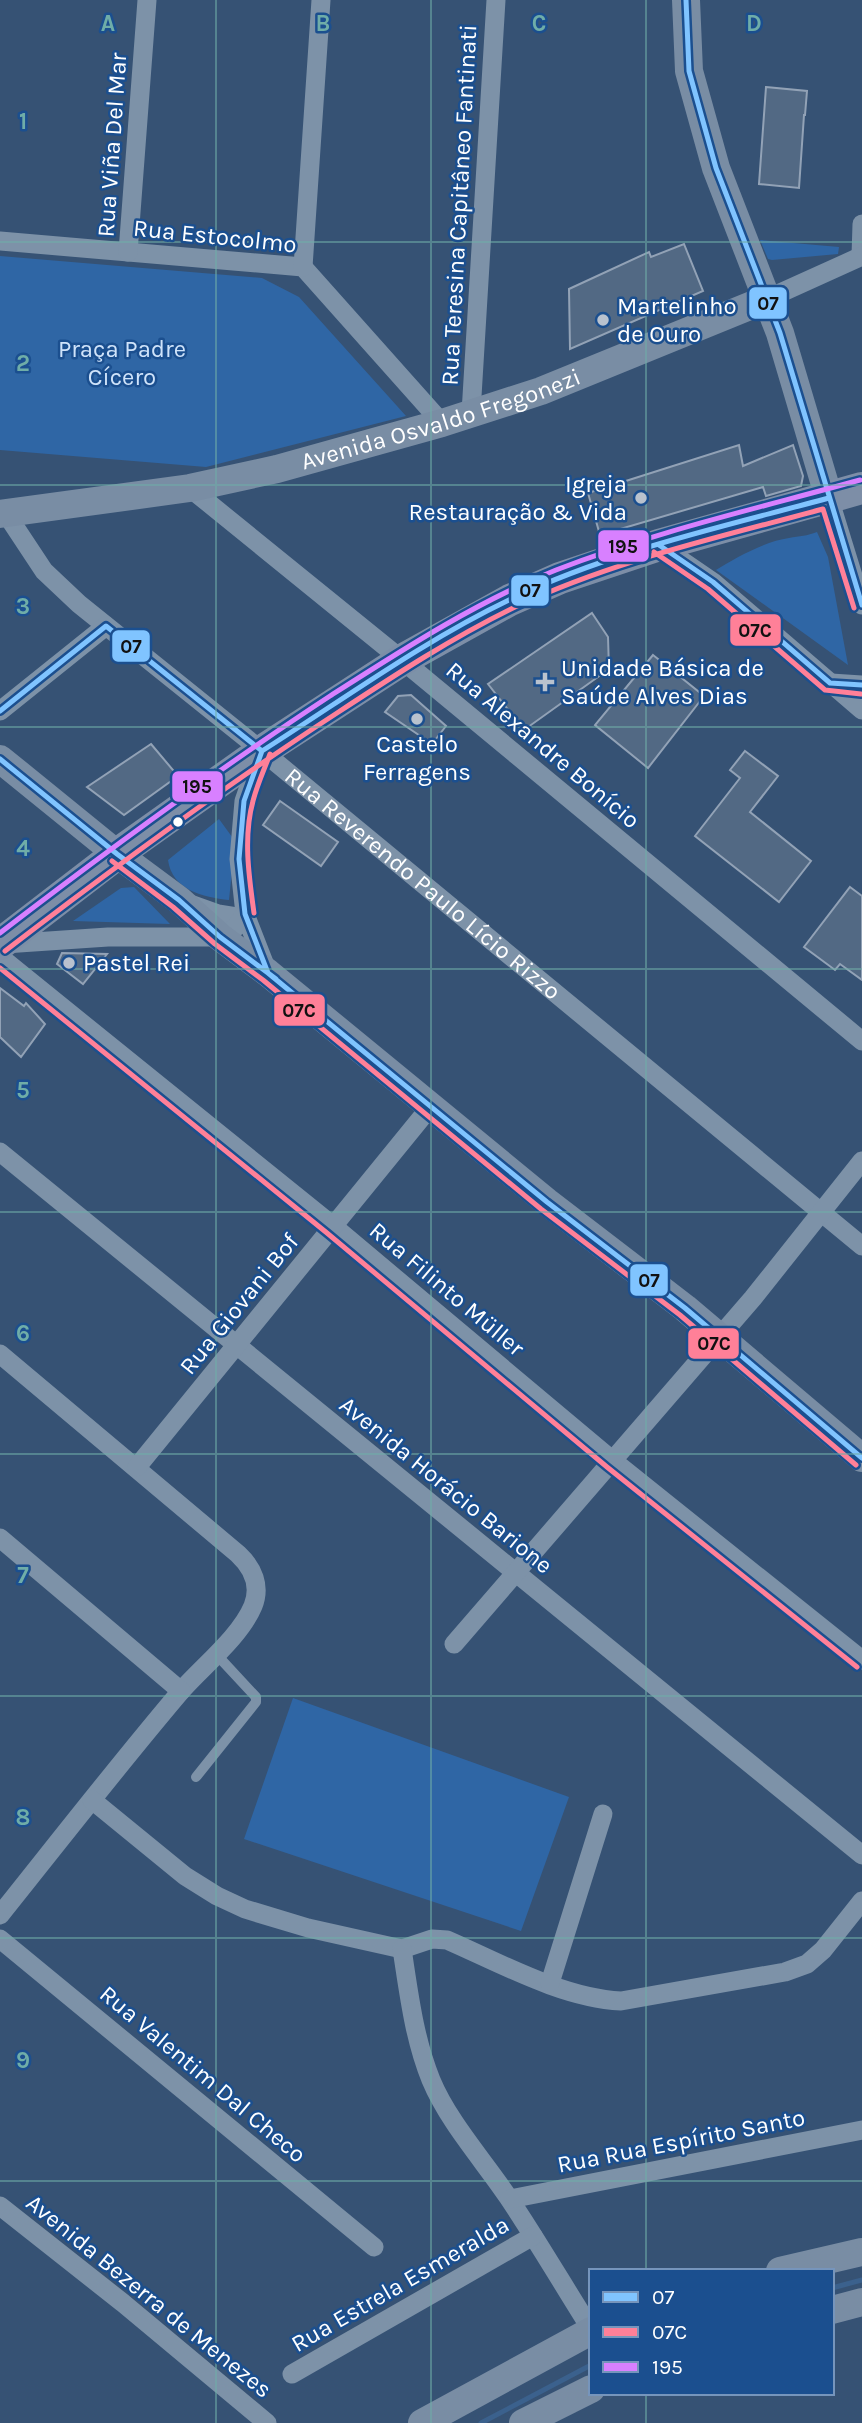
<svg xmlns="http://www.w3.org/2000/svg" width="862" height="2423" viewBox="0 0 862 2423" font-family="Karla,sans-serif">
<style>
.green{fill:#2f66a5}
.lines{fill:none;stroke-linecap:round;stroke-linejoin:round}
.stream{stroke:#3b618d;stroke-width:5}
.building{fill:#526984;stroke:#92a2b6;stroke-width:2}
.lane{stroke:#7d92a8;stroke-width:10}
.street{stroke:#7d92a8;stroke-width:19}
.secondary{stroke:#798da4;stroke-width:28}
.primary{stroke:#7d8ea7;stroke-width:32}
.bus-1-casing{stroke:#1b4f8f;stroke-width:10}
.bus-2-casing{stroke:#1b4f8f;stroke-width:10}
.bus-3-casing{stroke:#1b4f8f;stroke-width:10}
.bus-1{stroke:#80c4ff;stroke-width:5}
.bus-2{stroke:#ff8098;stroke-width:5}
.bus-3{stroke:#d880ff;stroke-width:5}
.grid{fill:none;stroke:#6fada8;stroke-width:2;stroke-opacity:0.55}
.poi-dot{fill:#b9c2ce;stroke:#1b4f8f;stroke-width:2.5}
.bus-dot{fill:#fff;stroke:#1b4f8f;stroke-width:2.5}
.labels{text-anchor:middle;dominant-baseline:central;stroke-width:5;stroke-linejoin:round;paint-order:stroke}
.street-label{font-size:24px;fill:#fff;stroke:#1b4f8f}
.poi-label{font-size:24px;fill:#fff;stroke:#1b4f8f;text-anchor:start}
.park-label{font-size:24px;fill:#cfe3fa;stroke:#1b4f8f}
.grid-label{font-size:23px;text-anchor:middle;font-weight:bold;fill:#6fada8;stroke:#1b4f8f;stroke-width:5;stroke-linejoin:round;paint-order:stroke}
.line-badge{stroke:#1b4f8f;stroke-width:2.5}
.pale-badge-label{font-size:19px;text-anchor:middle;font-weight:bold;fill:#111}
</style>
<rect width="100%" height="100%" fill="#365274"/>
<path class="green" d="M760,240L839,247L838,254L772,260L768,259Z
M0,256L262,278L299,297L406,416L206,467L0,450Z
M817,532L828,557L848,665L716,570C735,558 766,541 789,538C800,536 807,536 817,532Z
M219,819L235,841L229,900C203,897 172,890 168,860Z
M134,887L170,924L73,921L121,888Z
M293,1698L569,1797L521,1931L244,1839Z"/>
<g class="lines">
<path class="stream" d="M832,2288L862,2280
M481,2423L591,2365"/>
</g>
<path class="building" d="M766,87L807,91L805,115H804L799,188L759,184Z
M684,244L703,291L570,349L569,289L649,252L651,257Z
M739,445L743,466L793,445L803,476L801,486L766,496L763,487L600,535L588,493Z
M592,613L608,637L609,669L524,730L488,684Z
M653,655L704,696L648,768L595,725Z
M411,695L446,726L432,744L385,712L398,696Z
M151,744L178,776L124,815L87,787Z
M745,751L778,776L750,812L811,861L779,902L695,836L740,778L730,770Z
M280,801L338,842L321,866L263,825Z
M850,887L862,896V980L840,964L835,970L804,947Z
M62,953L107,954L83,984L57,964Z
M0,988L24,1006L26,1003L45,1024L21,1057L0,1037Z"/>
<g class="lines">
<path class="lane" d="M196,1777L256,1702V1697L216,1654"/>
<g class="street">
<path d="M0,241L303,267L442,423"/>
<path d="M128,252L147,0"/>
<path d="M861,256L862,224"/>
<path d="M303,267L321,0"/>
<path d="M767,299L862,256"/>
<path d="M471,413L496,0"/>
<path d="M190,488L402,660L862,1041"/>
<path d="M829,498L862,605"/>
<path id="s1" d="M5,512L44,571L79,604L262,751L862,1246"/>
<path d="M659,545L713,582L862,710"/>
<path d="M831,683L862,685"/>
<path d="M0,711L106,626"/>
<path d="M260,755L244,801L239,859L245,914L268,973"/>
<path d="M190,904L218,914L243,918"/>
<path d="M4,944L108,937H220L236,927L245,914"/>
<path d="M0,957L333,1226L612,1460L862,1660"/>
<path d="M0,1152L862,1855"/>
<path d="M0,1354L238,1554C253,1568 261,1586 253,1606C240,1637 203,1666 181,1691C119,1764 60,1840 0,1915"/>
<path d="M137,1467L431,1106"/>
<path d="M0,1538L181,1691"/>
<path d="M454,1644L753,1298L862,1161"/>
<path d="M92,1800L185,1876L217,1896L245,1909L308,1928L402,1949L432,1939L447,1940C500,1963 562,1998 621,2001L785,1972L807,1964L823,1950L862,1901"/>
<path d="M0,1939L374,2247"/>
<path d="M402,1949C409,1994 414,2038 431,2080C448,2121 483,2160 508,2197C537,2240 563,2285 591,2329"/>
<path d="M550,1983L603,1814"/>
<path d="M510,2199L862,2130"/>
<path d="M0,2206L123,2303L267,2423"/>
<path d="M292,2374L533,2236"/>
</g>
<g class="secondary">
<path d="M686,0L689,71L716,168L780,333L829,498"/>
<path id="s2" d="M0,514L190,488L277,469L442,423L541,391L767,299"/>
<path d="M0,759L117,854L179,900L220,937L268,973L547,1202L685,1308L862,1458"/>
<path d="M780,2271L862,2252"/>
<path d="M832,2310L862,2302"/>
<path d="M422,2423L591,2331"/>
<path d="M523,2423L591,2389"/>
</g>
<path class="primary" d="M0,944L117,854L262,751L402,660L510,600L560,578L659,545L862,488"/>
<defs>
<path id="bus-1" d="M686,0L689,71L716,168L780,333L862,605
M659,545L713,582L830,683L862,685
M0,711L106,626L262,751
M262,751L244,801L239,859L245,914L268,973L276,979
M262,751C344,699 423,641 511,599C611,551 722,527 829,498
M0,759L117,854L179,900L220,937L268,973L547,1202L685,1308L862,1458"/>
<path id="bus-2" d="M654,552L708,589L825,690L861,694
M112,861L173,907L215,944L263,980L541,1209L680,1315L856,1465
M254,913C249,877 243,837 253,801C257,785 264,770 270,754
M5,951C113,868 223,787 337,713C395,675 453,637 515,607C612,561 720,537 823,509L854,608
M0,968L327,1233L607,1467L857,1667"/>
<path id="bus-3" d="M0,933C108,850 217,770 330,696C402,650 476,602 556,570C654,532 759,508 860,480"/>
</defs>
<use href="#bus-1" class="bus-1-casing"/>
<use href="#bus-2" class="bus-2-casing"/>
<use href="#bus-3" class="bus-3-casing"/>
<use href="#bus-1" class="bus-1"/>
<use href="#bus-2" class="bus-2"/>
<use href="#bus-3" class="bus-3"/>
</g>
<path class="grid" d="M216,0V2423M431,0V2423M646,0V2271M0,242H862M0,485H862M0,727H862M0,969H862M0,1212H862M0,1454H862M0,1696H862M0,1938H862M0,2181H862M646,2393V2423"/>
<g class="poi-dot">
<circle cx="603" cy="320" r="7"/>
<circle cx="641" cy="498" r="7"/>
<path d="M541.5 671.5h7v7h7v7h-7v7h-7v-7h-7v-7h7z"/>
<circle cx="417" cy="719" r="7"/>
<circle cx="69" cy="963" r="7"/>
</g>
<circle class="bus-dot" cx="178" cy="822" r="6"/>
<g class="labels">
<g class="street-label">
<text transform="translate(112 145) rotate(-86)">Rua Viña Del Mar</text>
<text transform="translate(459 205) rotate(-87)">Rua Teresina Capitâneo Fantinati</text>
<text transform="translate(215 236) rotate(6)">Rua Estocolmo</text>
<text stroke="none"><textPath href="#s2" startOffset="452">Avenida Osvaldo Fregonezi</textPath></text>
<text transform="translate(543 745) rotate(40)">Rua Alexandre Bonício</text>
<text stroke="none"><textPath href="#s1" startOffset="562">Rua Reverendo Paulo Lício Rizzo</textPath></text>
<text transform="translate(447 1289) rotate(40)">Rua Filinto Müller</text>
<text transform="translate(239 1304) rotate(-51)">Rua Giovani Bof</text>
<text transform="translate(446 1485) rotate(39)">Avenida Horácio Barione</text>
<text transform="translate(203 2074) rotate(40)">Rua Valentim Dal Checo</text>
<text transform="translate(681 2141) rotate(-11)">Rua Rua Espírito Santo</text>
<text transform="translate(400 2284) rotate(-30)">Rua Estrela Esmeralda</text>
<text transform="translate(149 2296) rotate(39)">Avenida Bezerra de Menezes</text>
</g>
<g class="poi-label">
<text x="617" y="306">Martelinho<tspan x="617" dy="28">de Ouro</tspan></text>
<text x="627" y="484" text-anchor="end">Igreja<tspan x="627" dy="28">Restauração &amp; Vida</tspan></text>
<text x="561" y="668">Unidade Básica de<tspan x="561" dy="28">Saúde Alves Dias</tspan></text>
<text x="417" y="744" text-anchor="middle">Castelo<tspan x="417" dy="28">Ferragens</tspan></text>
<text x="83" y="963">Pastel Rei</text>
</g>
<g class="park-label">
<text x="122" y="349">Praça Padre<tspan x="122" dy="28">Cícero</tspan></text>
</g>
</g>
<g class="grid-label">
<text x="108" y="31">A</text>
<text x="323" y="31">B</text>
<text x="539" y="31">C</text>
<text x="754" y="31">D</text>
<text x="23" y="129">1</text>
<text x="23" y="371">2</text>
<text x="23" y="614">3</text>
<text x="23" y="856">4</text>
<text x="23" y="1098">5</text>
<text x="23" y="1341">6</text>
<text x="23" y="1583">7</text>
<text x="23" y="1825">8</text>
<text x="23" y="2068">9</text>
</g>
<g class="line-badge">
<rect x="748" y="286" width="40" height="34" rx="7" fill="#80c4ff"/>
<rect x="597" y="529" width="53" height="34" rx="7" fill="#d880ff"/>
<rect x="510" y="574" width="40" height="33" rx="7" fill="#80c4ff"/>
<rect x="729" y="613" width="53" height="34" rx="7" fill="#ff8098"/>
<rect x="111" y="629" width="40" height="34" rx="7" fill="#80c4ff"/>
<rect x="171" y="770" width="53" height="33" rx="7" fill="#d880ff"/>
<rect x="273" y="993" width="53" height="34" rx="7" fill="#ff8098"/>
<rect x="629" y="1263" width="40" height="34" rx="7" fill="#80c4ff"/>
<rect x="687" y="1327" width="53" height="33" rx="7" fill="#ff8098"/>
</g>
<g class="pale-badge-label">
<text x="768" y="310">07</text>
<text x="623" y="553">195</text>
<text x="530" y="597">07</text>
<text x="755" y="637">07C</text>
<text x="131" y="653">07</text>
<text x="197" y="793">195</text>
<text x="299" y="1017">07C</text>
<text x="649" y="1287">07</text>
<text x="714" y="1350">07C</text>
</g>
<rect x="589" y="2269" width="245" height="126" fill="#1b4f8f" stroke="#7695bc" stroke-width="2"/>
<rect x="603" y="2292" width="35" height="10" fill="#80c4ff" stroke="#7695bc" stroke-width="2"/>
<text x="652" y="2304" font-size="21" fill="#ffffff">07</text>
<rect x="603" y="2327" width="35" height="10" fill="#ff8098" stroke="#7695bc" stroke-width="2"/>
<text x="652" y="2339" font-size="21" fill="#ffffff">07C</text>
<rect x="603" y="2362" width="35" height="10" fill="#d880ff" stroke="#7695bc" stroke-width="2"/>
<text x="652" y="2374" font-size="21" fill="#ffffff">195</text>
</svg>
